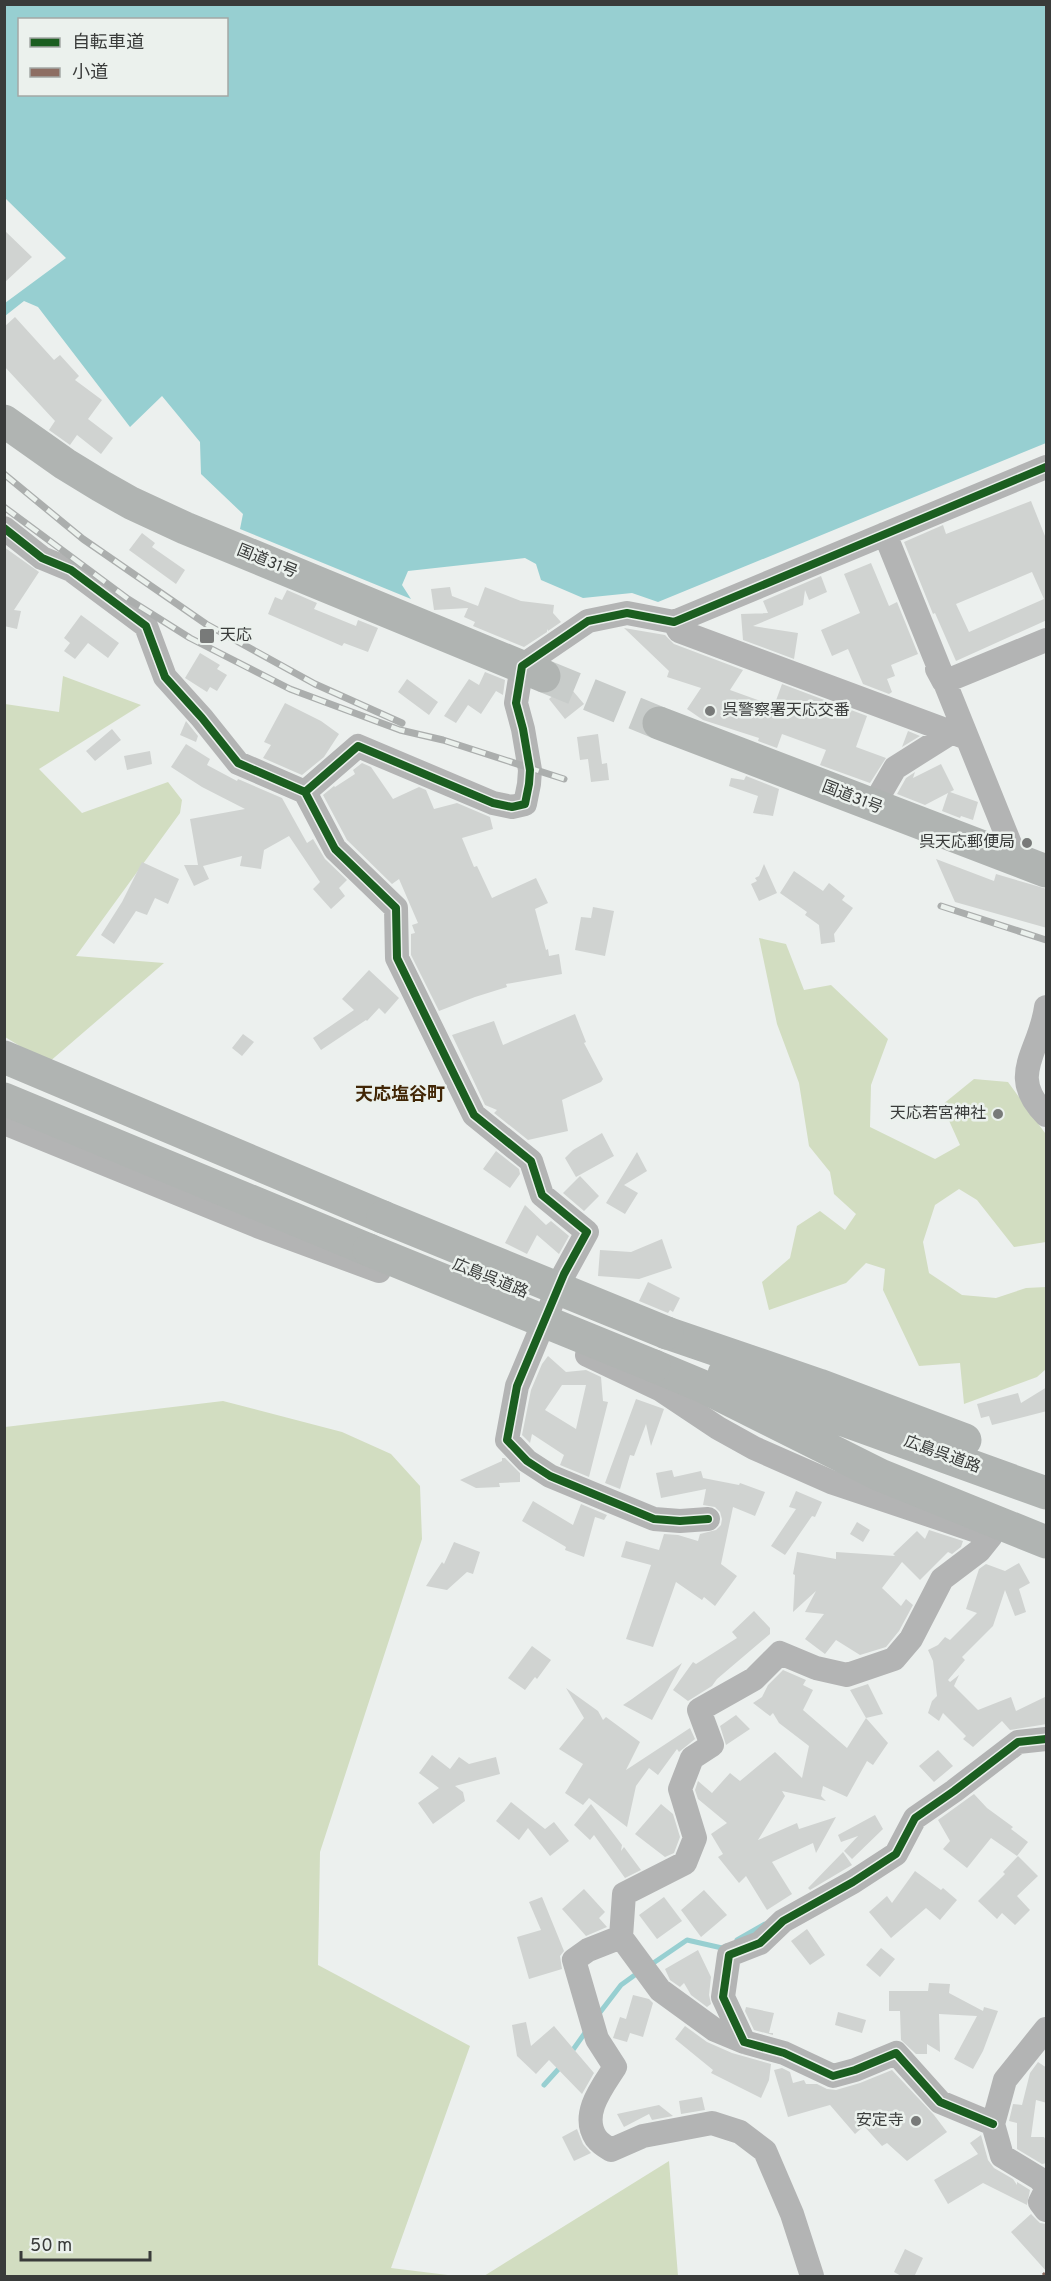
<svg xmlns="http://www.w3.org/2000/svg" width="1051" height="2281" viewBox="0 0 1051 2281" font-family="Overpass,'Noto Sans JP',sans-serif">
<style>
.green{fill:#d2ddc1}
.water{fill:#97cfd1;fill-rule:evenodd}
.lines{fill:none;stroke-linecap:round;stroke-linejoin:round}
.stream{stroke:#97cfd1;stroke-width:5}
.building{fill:#d0d3d1;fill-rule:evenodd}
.highway-tunnel{stroke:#c8ccca;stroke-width:33;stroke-dasharray:33 16;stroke-linecap:butt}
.minor{stroke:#b3b4b4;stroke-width:24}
.highway{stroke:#b0b4b2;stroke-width:33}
.rail-casing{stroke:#abaead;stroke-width:7}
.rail{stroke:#ebf1ed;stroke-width:4.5;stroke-dasharray:14;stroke-linecap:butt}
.highway-bridge{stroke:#b0b4b2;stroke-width:33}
.quiet{stroke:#8d6e63;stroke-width:6;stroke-dasharray:12 6;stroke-linecap:butt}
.cycleway-casing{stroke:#ebf1ed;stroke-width:11}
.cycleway{stroke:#1b5e20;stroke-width:8}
.poi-dot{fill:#787a79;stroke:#ebf1ed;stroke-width:2}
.labels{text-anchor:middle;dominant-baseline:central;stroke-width:5;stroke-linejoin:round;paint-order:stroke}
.street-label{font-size:16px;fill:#393b3a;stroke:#ebf1ed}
.poi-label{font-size:16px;fill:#393b3a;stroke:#ebf1ed;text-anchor:end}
.neighbourhood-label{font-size:18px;font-weight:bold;fill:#412606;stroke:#ebf1ed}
</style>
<rect width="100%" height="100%" fill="#ecf0ee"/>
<path class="green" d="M63,676L141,705L39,769L82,813L168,782L182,800L180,813L76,956L164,963L48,1063L5,1037V704L59,712Z
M759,938L786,944L804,990L831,985L888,1039L871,1085L870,1127L935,1159L960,1145L942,1105L974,1079L1008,1082L1045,1133L1046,1136V1242L1014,1247L977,1200L959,1189L935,1205L923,1242L929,1273L962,1295L996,1298L1026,1288L1046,1287V1369L1037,1377L964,1404L960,1363L919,1366L883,1290L885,1269L866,1263L846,1283L769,1310L762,1282L790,1258L797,1226L820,1211L845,1230L856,1214L834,1194L830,1172L809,1146L799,1083L777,1024Z
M223,1401L342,1432L391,1454L420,1486L422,1539L320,1852L318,1965L470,2046L391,2268L456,2276H5V1427Z
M669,2161L678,2276H484Z"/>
<path class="water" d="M5,4L1046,5V443L658,602L632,593L583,598L541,580L536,564L525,558L408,571L402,585L411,599L240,529L243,514L201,474L200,442L162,396L130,427L38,307L24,301L5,316V303L66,258L5,198ZM20,20H226V94H20Z"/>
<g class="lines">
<path class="stream" d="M737,1940L765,1924
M649,1966L687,1940L722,1948L726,1946
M598,2015L621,1985L639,1972
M570,2054L587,2030
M544,2085L563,2064"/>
</g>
<path class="building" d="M4,230L32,257L4,283Z
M15,317L54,360L60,355L79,376L75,380L102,400L88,419L113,438L101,454L77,435L70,445L49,430L55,421L4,366V327Z
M1031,501L1047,541V620L956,661L935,613L933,614L904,542L943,525L946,534ZM1032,572L1044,599L969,632L956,604Z
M142,533L155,543L152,547L185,570L176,584L129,550Z
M4,547L39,572L14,610L21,611L17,629L4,626Z
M871,563L889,606L897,602L918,654L891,665L895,676L887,679L892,692L889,694L863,684L848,649L832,656L821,630L860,613L844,574Z
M821,576L827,592L809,600L805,590L803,605L753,626L798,633L794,659L743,640L741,614L768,613L763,601Z
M450,587L452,596L478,606L485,587L521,601L554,605L553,613L561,622L548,631L547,629V632L524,647L473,626L475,622L464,617L468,608L434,610L431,589Z
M287,590L317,603L314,609L356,626L358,620L378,628L368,652L344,643L342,646L268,614L275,597L282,600Z
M81,615L119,643L108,658L88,643L75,659L64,651L70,643L64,638Z
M624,628L665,635L674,644L743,670L730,690L774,706L782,684L867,716L856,747L886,758L870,783L820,765L826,750L782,734L777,748L758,741L759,738L703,720L687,709L701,688L667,677L669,671Z
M200,653L220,665L217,669L227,675L217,691L210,687L207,692L185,678Z
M485,672L505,680L503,695L496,691L481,714L468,705L456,723L444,716L469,679L479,685Z
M407,679L438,702L429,715L398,692Z
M567,684L584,704L565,719L549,699Z
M285,703L321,721L339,734L324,757L302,775L263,758L271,745L264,742Z
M186,721L198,736L196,742L180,735Z
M112,729L121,740L95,761L86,751Z
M908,731L920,736L902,747Z
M598,734L602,764L607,763L609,780L591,782L588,759L580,760L577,737Z
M186,744L210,759L207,765L237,781L238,779L282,798L307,843L313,839L325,859L347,880L339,888L345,896L331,909L313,889L320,882L289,836L264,850L261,869L240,866L242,856L203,866L209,879L194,886L184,865H198L190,819L245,809L202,787L171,767Z
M150,751L152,764L127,770L124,756Z
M362,763L371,767L393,799L419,787L426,790L434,809L457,803L490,817L493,829L462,838L474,867L477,866L492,898L536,878L548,903L535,909L546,950L548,949L549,956L559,954L562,974L506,984L507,987L475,997L439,1011L411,955V934L415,933L412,925L418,923L399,879L392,884L347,840L323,795L334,786L335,787L355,774L353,770Z
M941,764L954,790L950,792L978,802L973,820L961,816L960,818L942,811L948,793L925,805L897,794L906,778L915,772L913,778Z
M746,776L779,789L773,816L753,813L758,796L729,786L731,778L744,780Z
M936,859L994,881L996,874L1047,889V928L955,902Z
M142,862L179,879L168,904L155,898L147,915L136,911L114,944L101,935L122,902Z
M764,864L777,893L759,901L751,884L757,881L755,878L759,876Z
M794,871L823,891L829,883L845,896L842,900L853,908L834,934L835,942L821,944L819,925L805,915L807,912L780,893Z
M593,907L614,911L605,956L575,950L581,917L591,918Z
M369,970L399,998L385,1014L379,1008L367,1021L366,1020L321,1050L313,1038L354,1010L342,999Z
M575,1014L586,1042L584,1043L603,1079L601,1082L562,1100L568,1131L528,1140L494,1113L497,1110L485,1105L452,1035L494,1021L503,1045Z
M243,1034L254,1042L242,1056L232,1048Z
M602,1133L614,1156L576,1177L565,1158L573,1150Z
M496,1151L519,1169L520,1174L510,1188L483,1169Z
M637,1152L647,1171L624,1185L638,1193L625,1214L606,1203Z
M580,1176L599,1196L584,1211L563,1193Z
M525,1205L546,1225L551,1221L569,1236L559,1254L537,1235L527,1254L505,1243Z
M662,1239L672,1268L639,1279L598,1276L600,1250L631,1252Z
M648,1282L680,1298L673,1312L670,1310L668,1313L639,1301Z
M548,1356L566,1372L586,1370L601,1377L603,1401L608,1402L589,1477L560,1465L564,1455L532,1434L530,1443L522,1435L531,1390L542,1364ZM562,1385H586L576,1429L545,1410Z
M1047,1387V1411L992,1425L989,1416L981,1418L977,1404L1018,1393L1021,1403Z
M636,1399L664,1409L651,1446L646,1424L634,1456L630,1455L620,1489L605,1483Z
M502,1458H505L520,1473V1482L499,1483L500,1487L476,1488L460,1480L502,1461Z
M672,1470L674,1477L701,1471L703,1478L739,1485L740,1483L765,1492L755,1516L733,1507L721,1564L737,1576L715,1606L704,1597L702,1600L676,1582L653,1647L626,1639L651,1565L621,1557L626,1541L659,1550L664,1534L678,1535L698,1541L700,1534L716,1530L721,1525L722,1519L720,1512L715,1507L703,1505L706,1489L661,1498L656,1473Z
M796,1491L822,1502L815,1517L812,1516L785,1555L771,1546L796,1509L789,1507Z
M533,1501L573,1525L581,1504L607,1515L604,1520L595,1517L584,1557L565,1550L566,1547L522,1521Z
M857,1522L870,1530L863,1542L850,1534Z
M929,1530L963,1541L961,1547L952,1554L948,1552L920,1580L902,1562L882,1588L901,1606L906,1599L913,1605L899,1631L886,1647L860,1655L836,1640L825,1654L805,1639L824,1614L805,1612L816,1591L793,1612L795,1575L793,1574L797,1552L836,1559V1552L895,1556L893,1554L917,1531L925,1539Z
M454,1542L480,1552L473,1574L467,1572L447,1590L426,1586L442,1562L444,1564Z
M1019,1563L1030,1583L1019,1589L1026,1612L1015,1616L1005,1590L993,1626L962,1657L965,1660L948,1680L950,1682L959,1675L954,1686L978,1710L1011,1697L1016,1711L1047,1696V1724L1010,1730L1002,1721L973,1747L963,1739L966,1736L943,1713L939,1721L928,1713L932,1701L937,1696L933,1661L928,1650L938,1645L945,1637L950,1640L977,1613L966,1609L979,1569L986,1564L1005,1571Z
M754,1611L770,1628V1634L717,1679L712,1686L688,1701L673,1690L693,1662L696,1664L737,1638L732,1632Z
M532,1646L551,1660L537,1679L535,1677L525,1690L508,1678Z
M682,1663L652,1720L623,1705L632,1699Z
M783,1670L806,1680L803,1685L813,1690L803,1710L847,1748L866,1718L888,1743L873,1765L867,1761L847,1797L823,1786L821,1796L826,1801L782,1791L785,1796L758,1840L797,1823L799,1829L836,1817L816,1853L813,1843L772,1862L792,1894L767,1910L746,1876L739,1883L718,1857L723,1854L711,1834L727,1823L698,1799L695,1790L698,1781L712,1793L730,1773L740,1781L775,1752L802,1778L809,1746L779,1723L773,1713L770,1716L753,1703L762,1697L768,1685Z
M868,1684L883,1714L866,1718L850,1690Z
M566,1688L598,1711L603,1720L606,1717L640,1742L626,1770L690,1728L695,1739L679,1752L677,1749L658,1775L649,1768L636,1786L627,1827L589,1798L583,1805L565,1793L583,1764L559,1749L584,1718Z
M736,1715L750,1729L726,1745L720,1726Z
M938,1750L953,1766L934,1782L919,1766Z
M432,1755L450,1769L459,1757L469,1764L496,1757L500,1774L455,1786L463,1792L465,1801L433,1824L418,1803L439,1788L419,1773Z
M974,1794L987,1808L1013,1827L1011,1829L1028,1842L1017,1856L991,1838L967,1868L943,1849L950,1841L938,1820Z
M511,1802L545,1829L554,1822L569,1841L550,1856L528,1828L519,1840L496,1821Z
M591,1804L622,1845L621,1851L624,1847L641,1870L625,1878L594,1835L590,1840L574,1825Z
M661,1804L673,1814L680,1837L674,1853L665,1857L635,1834Z
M875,1815L883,1829L852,1859L844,1851L858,1836L841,1842L838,1835Z
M843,1852L852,1865L810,1890L808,1888Z
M1018,1856L1038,1876L1017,1896L1030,1910L1015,1925L1002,1913L997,1919L978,1901L1005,1874L1003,1872Z
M915,1871L941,1890L943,1888L957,1900L940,1920L926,1908L891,1938L869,1912L887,1896L892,1903Z
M584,1889L605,1912L599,1918L607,1927L586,1936L562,1909Z
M704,1890L727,1915L701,1937L681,1910Z
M542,1897L564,1951L560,1956L562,1969L529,1979L517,1937L541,1930L529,1902Z
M664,1897L682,1921L657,1939L639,1915Z
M807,1929L825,1955L810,1965L791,1941Z
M881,1948L895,1959L880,1977L866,1965Z
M698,1950L711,1977L709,1995L711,2004L707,2007L691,1995L684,1983L680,1987L670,1980L665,1969Z
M929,1983L950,1984L949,1993L983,2011L984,2007L998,2011L983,2051L973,2069L954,2059L977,2016L939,2014L940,2052L927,2044V2054H916L901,2040L900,2011H889V1991H928Z
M633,1995L649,1999L653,2003L643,2037L630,2033L627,2042L613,2038L620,2017L626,2019Z
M746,2007L774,2013L769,2033H773V2035L754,2030L745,2011Z
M838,2012L866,2020L862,2033L835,2025Z
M526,2022L531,2046L554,2026L594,2073L582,2094L549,2060L536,2074L517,2056L512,2025Z
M685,2026L707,2042L732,2053L771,2064L769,2080L761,2098L711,2073L713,2070L675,2039Z
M1038,2062L1047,2068V2103L1036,2100L1031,2137H1044L1047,2142V2163L1042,2164L1017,2149V2123L1009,2121L1013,2104L1022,2105L1030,2073Z
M782,2068L790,2072L793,2083L804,2080L806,2084H817L827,2089L836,2090L860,2083L892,2070L934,2115L947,2132L907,2161L887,2143L882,2146L864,2126L855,2134L830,2105L788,2117L774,2070Z
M702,2097L705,2110L681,2114L679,2101Z
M659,2105L673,2116L652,2120L649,2114L624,2127L617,2114Z
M577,2129L583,2144L591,2153L574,2161L562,2137Z
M981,2135L988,2160L994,2168L1013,2179L1017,2185V2182L1030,2190L1027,2205L983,2183L948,2204L934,2180L978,2154L970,2143Z
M1031,2214L1040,2223L1047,2224V2272L1011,2232Z
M905,2249L923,2258L914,2277H903L894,2272Z"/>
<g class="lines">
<path class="highway-tunnel" d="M544,676L659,723"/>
<path class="minor" d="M4,528L42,558L71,570L146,626L165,677L202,718L238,763L305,792L335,849L396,908L397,958L474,1115L531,1161L542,1195L587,1232L564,1274L517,1386L507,1440L527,1461L550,1476L654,1519L680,1521L708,1519
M885,534L1017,861
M674,622L679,631L967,738
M937,669L944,682L1046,640
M305,792L358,746L493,803L512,807L525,804L529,784L530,770L523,729L516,703L522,666L588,621L627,613L674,622L1046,467
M873,806L895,768L952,732
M1046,1007C1040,1053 1006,1075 1046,1115
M4,1123L257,1226L379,1271
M587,1355L661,1390L718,1428L754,1448L831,1482L974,1530
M621,1937L660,1990L715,2030L744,2042
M1046,2029L1005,2080L993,2124L1002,2156L1040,2179L1046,2187
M993,2124L940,2102L896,2053L855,2070L833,2076L784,2053L744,2042L723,1997L729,1955L760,1943L783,1921L853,1882L896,1854L915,1818L954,1791L1018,1742L1046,1739
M1046,2190L1040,2202L1046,2210
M812,2276L792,2214L765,2151L740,2132L712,2123L643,2136L611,2150C606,2147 599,2142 596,2138C580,2114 603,2086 615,2067L597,2039L574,1960L588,1950L621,1937L624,1894L685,1863L695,1838L680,1789L692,1758L712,1745L699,1710L754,1679L780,1653L816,1668L847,1675L894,1659L911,1639L942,1579L979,1551L991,1536"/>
<path class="highway" d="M4,421L65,464L101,486L131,503L185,528L544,676
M659,723L1046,871
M4,1057L383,1217
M4,1099L369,1250
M667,1333L819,1385L965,1440
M654,1366L702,1386L880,1475L1046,1542
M724,1374L777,1396L1046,1493"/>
<defs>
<path id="rail" d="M4,474L83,539L206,624L315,684L402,723
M4,507L128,599L190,638L290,689L400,730L443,740L564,779
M941,906L1046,940"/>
</defs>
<use href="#rail" class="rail-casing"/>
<use href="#rail" class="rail"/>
<path class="highway-bridge" d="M383,1217L667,1333
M369,1250L654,1366"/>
<path class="quiet" d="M1044,2276L1046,2274"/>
<defs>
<path id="cycleway" d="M4,528L42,558L71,570L146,626L165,677L202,718L238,763L305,792L335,849L396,908L397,958L474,1115L531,1161L542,1195L587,1232L564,1274L517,1386L507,1440L527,1461L550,1476L654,1519L680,1521L708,1519
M305,792L358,746L493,803L512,807L525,804L529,784L530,770L523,729L516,703L522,666L588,621L627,613L674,622L1046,467
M993,2124L940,2102L896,2053L855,2070L833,2076L784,2053L744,2042L723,1997L729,1955L760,1943L783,1921L853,1882L896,1854L915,1818L954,1791L1018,1742L1046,1739"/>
</defs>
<use href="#cycleway" class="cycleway-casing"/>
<use href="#cycleway" class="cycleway"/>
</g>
<g class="poi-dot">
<rect x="199" y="628" width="16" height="16" rx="3"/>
<circle cx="710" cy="711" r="6"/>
<circle cx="1027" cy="843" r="6"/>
<circle cx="998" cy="1114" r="6"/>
<circle cx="916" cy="2121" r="6"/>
</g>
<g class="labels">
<g class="street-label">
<text transform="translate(267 562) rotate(22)">国道31号</text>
<text transform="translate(852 798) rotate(21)">国道31号</text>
<text transform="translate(490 1279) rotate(22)">広島呉道路</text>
<text transform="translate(942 1455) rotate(20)">広島呉道路</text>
</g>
<g class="poi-label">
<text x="220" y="636" text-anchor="start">天応</text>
<text x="722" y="711" text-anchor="start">呉警察署天応交番</text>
<text x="1015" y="843">呉天応郵便局</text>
<text x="986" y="1114">天応若宮神社</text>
<text x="904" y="2121">安定寺</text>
</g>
<g class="neighbourhood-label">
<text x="400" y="1095">天応塩谷町</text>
</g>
</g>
<rect width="1051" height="2281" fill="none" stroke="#393b3a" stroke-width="12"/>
<rect x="18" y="18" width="210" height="78" fill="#ebf1ed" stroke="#a4a8a5" stroke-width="1.5"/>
<rect x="30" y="38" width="30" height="9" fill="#1b5e20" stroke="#a4a8a5" stroke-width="1.5"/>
<text x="72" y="48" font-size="18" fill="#393b3a">自転車道</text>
<rect x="30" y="68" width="30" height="9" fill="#8d6e63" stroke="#a4a8a5" stroke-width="1.5"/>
<text x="72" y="78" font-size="18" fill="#393b3a">小道</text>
<path d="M21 2251v9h129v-9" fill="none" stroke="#393b3a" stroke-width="3"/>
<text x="30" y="2251" font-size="18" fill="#393b3a" stroke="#ebf1ed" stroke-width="4.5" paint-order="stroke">50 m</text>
</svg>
